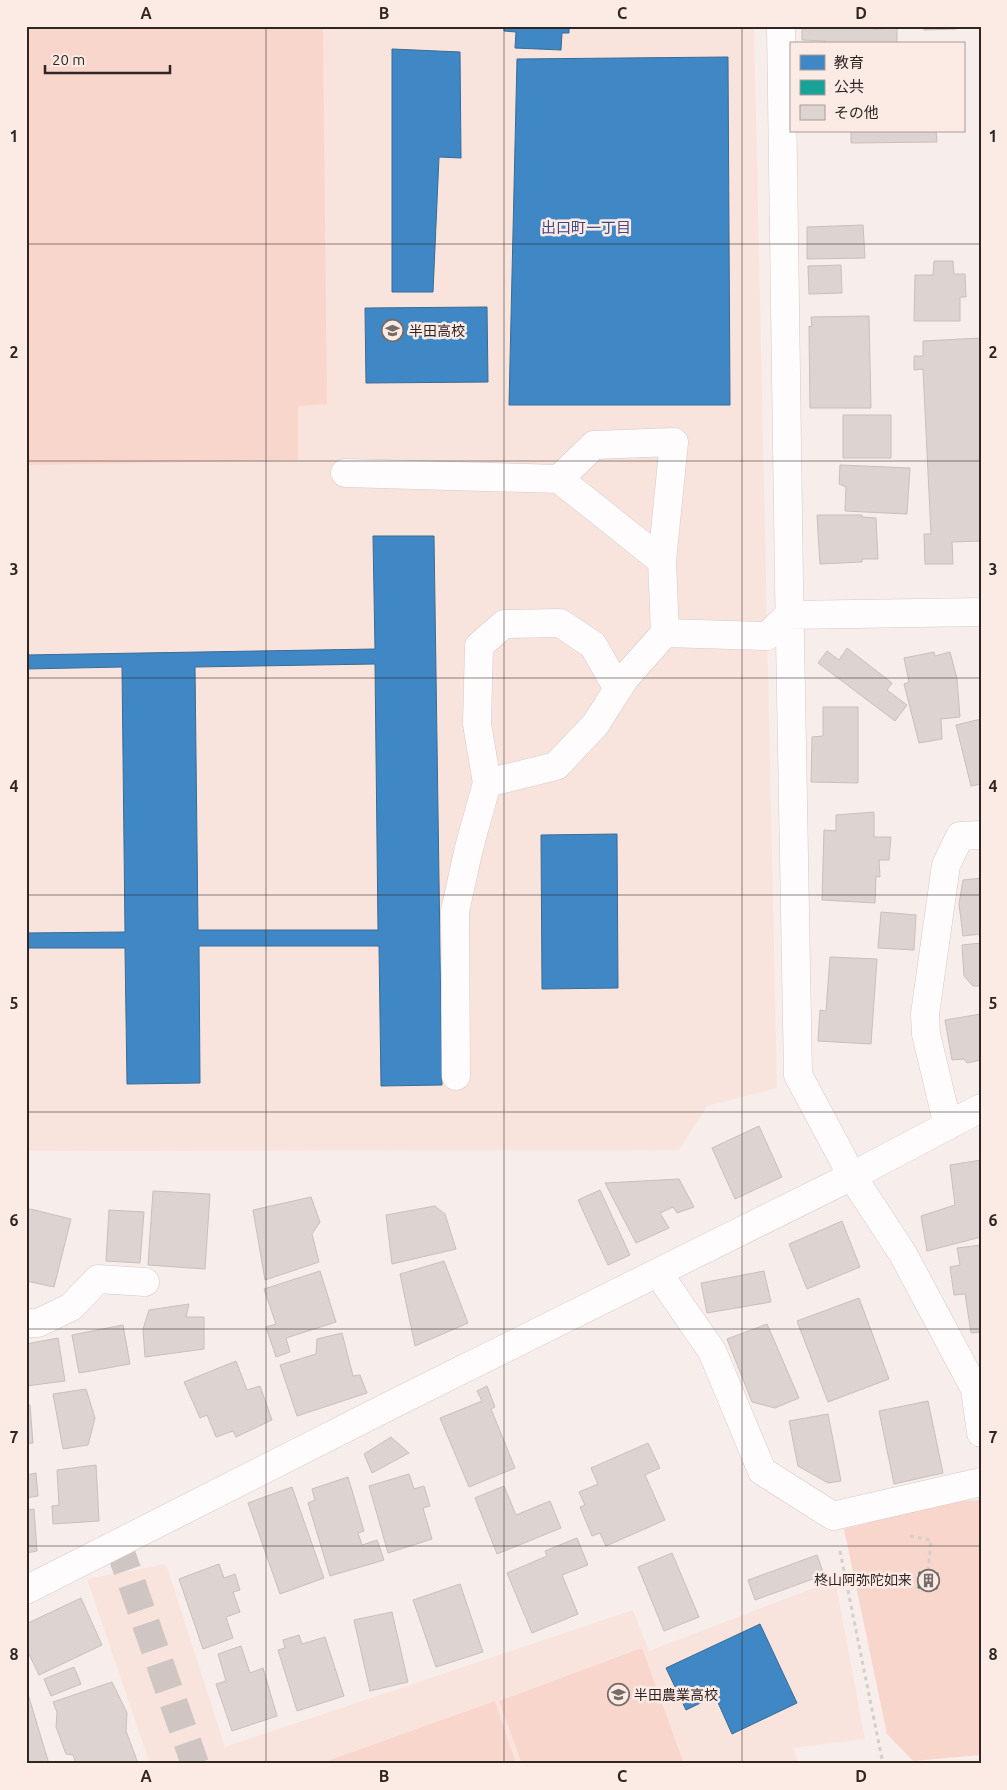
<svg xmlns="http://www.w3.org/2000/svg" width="1007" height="1790" viewBox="0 0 1007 1790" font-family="Ubuntu,'Noto Sans JP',sans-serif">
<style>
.built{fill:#f9e4dd}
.green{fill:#f9d6cc}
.schools{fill:#3f88c5;stroke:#3a6b95;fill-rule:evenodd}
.public{fill:#17a398;stroke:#1e7e75}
.building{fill:#ddd4d2;stroke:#c8c0bd}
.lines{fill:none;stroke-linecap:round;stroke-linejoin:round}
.minor-tunnel{stroke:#cfc5c2;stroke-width:28;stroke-dasharray:28 14;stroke-linecap:butt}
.minor-casing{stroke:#d4cac8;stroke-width:29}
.path{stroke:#d3cfcd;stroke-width:3;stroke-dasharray:4 4;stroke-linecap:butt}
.minor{stroke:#fefcfc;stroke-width:28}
.grid{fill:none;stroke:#2f2624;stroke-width:1;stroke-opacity:0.55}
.labels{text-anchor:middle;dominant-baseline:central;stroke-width:5;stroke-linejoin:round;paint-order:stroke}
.poi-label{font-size:14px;fill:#2f2624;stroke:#fceae5;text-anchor:start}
.neighbourhood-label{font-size:15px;fill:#3f4884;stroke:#fceae5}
.neatline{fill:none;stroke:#2f2624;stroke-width:2}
.grid-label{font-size:16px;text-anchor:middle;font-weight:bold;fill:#2f2624}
</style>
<rect width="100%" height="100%" fill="#f7edea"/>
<path class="built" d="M26,26H754L777,1088L707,1106L679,1150L26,1151Z
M166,1564L225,1747L633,1610L649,1651L835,1580L865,1739L793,1748L799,1764H150L87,1579Z"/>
<path class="green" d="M26,26H323L327,404L298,406V460L26,465Z
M981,1500V1755L913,1761L887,1734L844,1529L953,1501Z
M642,1648L684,1764H522L499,1701Z
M495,1701L516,1764H319Z"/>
<path class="schools" d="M504,26H569V33H562L561,50L515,48L516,32L504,31Z
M392,49L460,52L461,158L439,157L433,292H392Z
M728,57L730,405H509L517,59Z
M487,307L488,382L366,383L365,308Z
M373,536H434L442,1085L381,1086L379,946H199L200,1083L127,1084L125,948H26V933L125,932L122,667L26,669V655L375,649ZM375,664L378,930H198L195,667Z
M617,834L618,988L542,989L541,835Z
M760,1624L797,1703L732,1734L715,1696L686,1710L666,1668Z"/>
<path class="public" d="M919,1572L938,1573L937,1589L918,1588Z"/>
<path class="building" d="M802,26H873V29L897,28V44H825V41L802,40Z
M923,26H956V29L924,30Z
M851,131H936L937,142L851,143Z
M863,225L865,258L807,259V227Z
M934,261H953L954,274H965L966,297H960V321H914L915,275H933Z
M841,265L842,293L809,294L808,266Z
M869,316L871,408H810L809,326L812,327L811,317Z
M981,338V541L952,542L953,564H925L924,534H931L923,369L914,370V356H923V341Z
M843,415H891V458H843Z
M840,465L910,468L907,514L845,511L846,487L839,484Z
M817,515H862V517L876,518L878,559H862V562L820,564Z
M847,648L892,683L887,690L907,705L895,721L818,663L827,651L839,660Z
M934,652L935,656L950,652L957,679L960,717L941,719L942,739L919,743L904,684L909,682L904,658Z
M823,707H858V783L811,782L812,737L823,736Z
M981,719V784L971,786L956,725Z
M874,812V837H891L889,860H879L880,877L876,876L875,903L822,900L824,830L836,831V815Z
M981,878V934L963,936L959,904L963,880Z
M881,912L916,915L914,950L878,948Z
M981,943V986H973L964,976L962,945Z
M830,957L877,959L871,1044L818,1041L820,1010L826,1011Z
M981,1014V1060L967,1063L964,1059L952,1060L945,1020Z
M759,1126L782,1177L735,1199L712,1148Z
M981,1160V1237L927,1251L921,1216L955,1205L950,1165Z
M679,1179L694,1207L677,1213L673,1207L660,1213L669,1228L636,1243L605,1183Z
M600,1190L630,1255L608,1265L578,1200Z
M153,1191L210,1194L205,1269L148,1265Z
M311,1197L320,1222L312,1234L319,1262L265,1280L253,1210Z
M435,1206L445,1214L456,1249L392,1264L386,1215Z
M26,1208L71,1219L54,1287L26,1281Z
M109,1210L144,1212L140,1263L106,1261Z
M842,1221L860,1267L807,1289L789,1244Z
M981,1245V1332L971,1333L965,1294L954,1295L950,1267L960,1265L957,1248Z
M444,1261L468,1323L415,1346L400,1274Z
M320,1271L336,1322L286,1338L290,1352L276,1357L266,1327L276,1324L264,1289Z
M764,1271L771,1302L707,1313L701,1283Z
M859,1298L889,1379L828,1402L797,1321Z
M189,1304L186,1317H204V1349L145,1357L143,1329L149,1310Z
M767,1324L799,1398L775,1408L752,1402L727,1339Z
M123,1325L130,1364L79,1373L72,1335Z
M342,1333L353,1376L360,1375L367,1393L297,1416L280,1365L316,1354L317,1339Z
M58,1338L65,1381L26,1386V1344Z
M236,1361L247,1390L260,1386L272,1420L236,1437L233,1431L216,1437L207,1415L200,1418L184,1382Z
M487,1386L495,1407L491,1409L515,1468L469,1487L440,1418L482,1401L477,1391Z
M86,1389L95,1418L88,1445L63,1449L53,1394Z
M928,1401L943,1473L894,1484L879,1411Z
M26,1405H30L33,1443L26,1444Z
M828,1414L841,1481L828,1483L798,1466L789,1421Z
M391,1437L409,1453L372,1473L364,1454Z
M648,1443L660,1468L645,1475L665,1520L606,1546L600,1533L592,1536L580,1507L585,1505L579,1492L598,1484L591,1468Z
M96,1465L99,1521L53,1524L52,1506L59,1505L57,1470Z
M36,1473L38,1496L26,1498V1475Z
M409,1474L414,1489L424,1486L430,1506L423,1508L432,1539L388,1553L369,1486Z
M348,1477L364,1531L358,1533L362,1545L377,1540L384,1560L330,1576L308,1503L315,1500L312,1489Z
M504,1486L516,1515L550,1501L561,1528L497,1554L475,1498Z
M292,1487L324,1578L280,1594L248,1503Z
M34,1509L37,1551L26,1553V1510Z
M577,1538L588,1565L562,1575L578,1614L532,1633L507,1573L547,1556L545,1551Z
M672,1553L699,1617L664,1631L638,1567Z
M817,1555L824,1575L755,1600L748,1580Z
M219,1564L224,1578L235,1574L240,1590L233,1592L240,1612L226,1617L233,1638L203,1649L179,1579Z
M460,1584L483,1652L436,1667L413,1600Z
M81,1598L102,1645L39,1675L26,1648V1624Z
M392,1612L408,1682L370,1691L354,1620Z
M299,1635L302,1644L325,1637L344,1696L297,1711L278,1650L285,1648L283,1640Z
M241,1646L250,1673L263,1668L277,1716L232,1731L216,1684L226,1681L218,1654Z
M74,1667L81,1684L51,1696L44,1679Z
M112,1682L127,1713L126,1731L138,1763L76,1764L73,1755L66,1754L56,1727L57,1712L53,1702Z
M26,1694H28L49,1764H26Z"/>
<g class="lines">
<path class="minor-tunnel" d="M118,1544L195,1764"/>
<defs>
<path id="minor" d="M781,26L789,583L798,1075L852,1176L903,1254L975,1389L981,1433
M345,473L559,479L594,445L674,442L662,561L665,633
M559,479L662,561
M487,783L477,724L479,646L504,624L560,623L593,645L618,689
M456,1076L455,911L469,848L487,783L556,766L595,725L625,678L665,633L767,636L789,615L981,612
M948,1126L926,1034L925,1014L946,865L960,836L981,835
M658,1273L712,1351L762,1471L833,1516L981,1482
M26,1323H38L71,1307L98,1279L145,1282
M26,1590L395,1403L852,1176L981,1108"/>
</defs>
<use href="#minor" class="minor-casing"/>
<path class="path" d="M910,1536L931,1540L928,1572
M840,1551L883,1764"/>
<use href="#minor" class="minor"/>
</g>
<path class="grid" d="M266,26V1764M504,26V1764M742,26V1764M26,244H981M26,461H981M26,678H981M26,895H981M26,1112H981M26,1329H981M26,1546H981"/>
<defs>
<symbol id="school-ring" viewBox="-11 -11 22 22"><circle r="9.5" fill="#fceae5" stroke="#756c69" stroke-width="1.5"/><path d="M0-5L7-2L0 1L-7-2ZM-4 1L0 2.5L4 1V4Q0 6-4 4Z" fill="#756c69"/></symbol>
<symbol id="building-ring" viewBox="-11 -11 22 22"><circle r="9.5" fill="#fceae5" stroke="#756c69" stroke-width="1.5"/><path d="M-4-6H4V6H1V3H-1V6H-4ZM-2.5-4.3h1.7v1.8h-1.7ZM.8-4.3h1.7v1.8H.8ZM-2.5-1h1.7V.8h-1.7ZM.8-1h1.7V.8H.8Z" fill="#756c69"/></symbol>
</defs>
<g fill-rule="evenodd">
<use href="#school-ring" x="380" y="318" width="25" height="25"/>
<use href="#building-ring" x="916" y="1568" width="25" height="25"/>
<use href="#school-ring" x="606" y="1682" width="25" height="25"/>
</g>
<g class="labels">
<g class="poi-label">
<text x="409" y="331">半田高校</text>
<text x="912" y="1580" text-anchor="end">柊山阿弥陀如来</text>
<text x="634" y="1695">半田農業高校</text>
</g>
<g class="neighbourhood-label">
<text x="586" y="227">出口町一丁目</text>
</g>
</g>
<rect width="1007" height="1790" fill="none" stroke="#fceae5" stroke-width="55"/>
<rect x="790" y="42" width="175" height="90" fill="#fceae5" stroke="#aa9c98"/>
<rect x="800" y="55" width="25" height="15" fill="#3f88c5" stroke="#aa9c98"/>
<text x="834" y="68" font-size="15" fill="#2f2624">教育</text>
<rect x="800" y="80" width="25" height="15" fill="#17a398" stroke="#aa9c98"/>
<text x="834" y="92" font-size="15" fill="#2f2624">公共</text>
<rect x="800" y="105" width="25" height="15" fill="#ddd4d2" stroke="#aa9c98"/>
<text x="834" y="118" font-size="15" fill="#2f2624">その他</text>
<path d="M45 65v8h125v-8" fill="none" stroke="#2f2624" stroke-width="2.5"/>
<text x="52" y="65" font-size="15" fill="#2f2624" stroke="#fceae5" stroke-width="4" paint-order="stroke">20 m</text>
<rect x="28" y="28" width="952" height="1734" class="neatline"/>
<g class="grid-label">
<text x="146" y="19">A</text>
<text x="384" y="19">B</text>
<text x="622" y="19">C</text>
<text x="861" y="19">D</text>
<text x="14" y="142">1</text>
<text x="993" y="142">1</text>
<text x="14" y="358">2</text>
<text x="993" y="358">2</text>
<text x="14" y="575">3</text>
<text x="993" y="575">3</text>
<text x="14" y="792">4</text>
<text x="993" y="792">4</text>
<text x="14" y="1009">5</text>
<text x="993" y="1009">5</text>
<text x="14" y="1226">6</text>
<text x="993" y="1226">6</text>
<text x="14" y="1443">7</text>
<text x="993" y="1443">7</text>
<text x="14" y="1660">8</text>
<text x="993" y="1660">8</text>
<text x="146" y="1782">A</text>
<text x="384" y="1782">B</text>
<text x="622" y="1782">C</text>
<text x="861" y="1782">D</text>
</g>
</svg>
